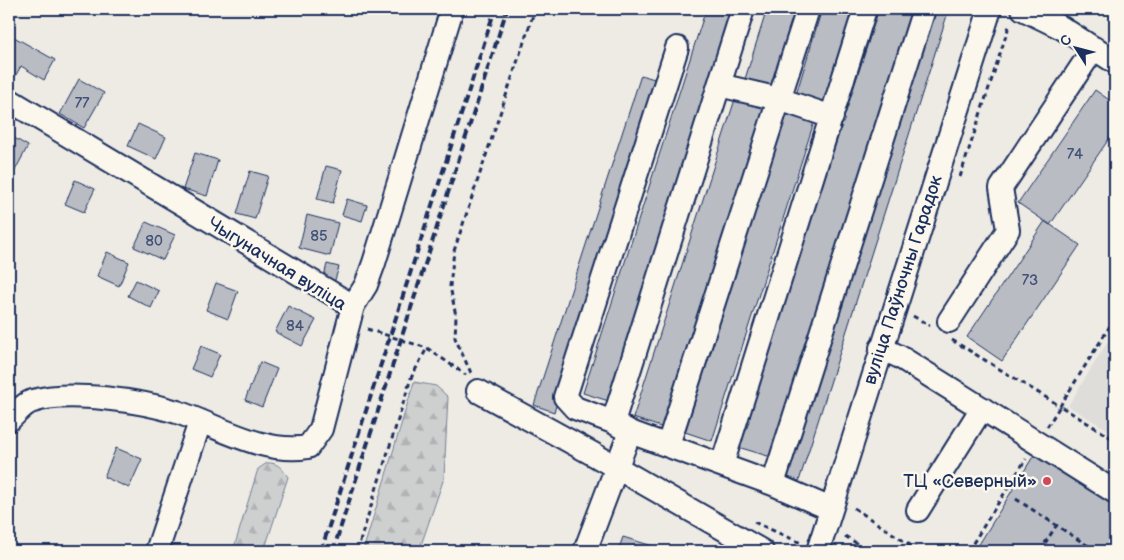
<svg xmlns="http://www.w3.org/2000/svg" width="1124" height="560" viewBox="0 0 1124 560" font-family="'Balsamiq Sans',sans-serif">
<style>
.built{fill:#deddda}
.forest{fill:url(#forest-firs);stroke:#747f96}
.building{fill:#b9bcc3;stroke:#1b2f5e}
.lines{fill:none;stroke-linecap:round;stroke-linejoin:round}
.minor-casing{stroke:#1b2f5e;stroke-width:26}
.path{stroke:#1b2f5e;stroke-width:3;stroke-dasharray:5 4;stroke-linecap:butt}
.minor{stroke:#fbf7ec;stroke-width:22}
.rail{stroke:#1b2f5e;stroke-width:4;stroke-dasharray:8 4;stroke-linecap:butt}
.poi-dot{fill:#d1495b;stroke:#fbf7ec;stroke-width:2}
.labels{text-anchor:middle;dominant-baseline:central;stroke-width:5;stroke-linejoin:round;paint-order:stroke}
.number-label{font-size:15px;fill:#425277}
.street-label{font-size:18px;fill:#1b2f5e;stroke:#fbf7ec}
.poi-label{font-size:18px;fill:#1b2f5e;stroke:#fbf7ec;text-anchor:end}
</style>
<defs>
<pattern id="forest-firs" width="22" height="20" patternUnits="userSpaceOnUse" patternTransform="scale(1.25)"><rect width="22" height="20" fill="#cecfcf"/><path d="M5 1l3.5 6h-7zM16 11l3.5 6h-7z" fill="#b0b2b4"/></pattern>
</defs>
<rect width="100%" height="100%" fill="#eeebe4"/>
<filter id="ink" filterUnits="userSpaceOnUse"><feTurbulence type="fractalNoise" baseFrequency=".02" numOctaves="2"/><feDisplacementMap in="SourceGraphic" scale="10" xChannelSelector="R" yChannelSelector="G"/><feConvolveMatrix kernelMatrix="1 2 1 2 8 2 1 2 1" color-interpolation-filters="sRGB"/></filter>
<g filter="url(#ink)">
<path class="built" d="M1115,330V434L1068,406Z"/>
<path class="forest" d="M414,382L436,386L448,397L444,478L419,551H363Z
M267,463C278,462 282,469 288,477L264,551H233L258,469Z"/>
<path class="building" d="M706,9H737L612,402L583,393Z
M767,9H801L777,89L745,79Z
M822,9H863L832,110L795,98Z
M879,9H915L771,457L738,447Z
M934,9H949L799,481L785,477Z
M14,37L55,60L44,80L21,66L13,80L9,77V47Z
M641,75L661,81L554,412L534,405Z
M79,79L104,93L84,128L60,114Z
M1095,90L1115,104V130L1050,225L1018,203Z
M737,93L771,104L667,429L633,418Z
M787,113L814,122L712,441L685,432Z
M138,124L166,137L156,159L128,146Z
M9,135L28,146L12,176L9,174Z
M195,153L218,160L207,196L183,189Z
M326,166L342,170L333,203L317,199Z
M250,171L268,176L255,219L237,214Z
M75,180L95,189L84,212L65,204Z
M347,199L367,205L362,221L342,215Z
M307,215L338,223L330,256L299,248Z
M1045,221L1080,245L1002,361L967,337Z
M146,222L175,235L163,260L134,247Z
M107,252L129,262L119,286L97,276Z
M327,264L339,267L334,283L323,280Z
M136,280L159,291L151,308L128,296Z
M216,283L238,291L228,319L206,310Z
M288,306L316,320L302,346L275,332Z
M201,346L220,354L210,377L191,369Z
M260,362L277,369L262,407L245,400Z
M116,448L142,459L129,488L104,477Z
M1034,455L1115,505V551H975Z
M623,537L656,547L654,551H618Z"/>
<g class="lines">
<defs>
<path id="minor" d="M1023,9L1062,28L1115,62
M719,85L779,99L832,117
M9,100L353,306L321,429L308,447C264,455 218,426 177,412C142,401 68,390 33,401C24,403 16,414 9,420
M353,306L366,285L374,263L452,9
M949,321L1008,230L1001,188L1094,48
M881,348L900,357L1115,492
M478,391L593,454L762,551
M613,422L743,9
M630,432L613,422L575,408L565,397L677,48
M668,445L808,9
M722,465L865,9
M773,484L924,9
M918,510L982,408
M157,551L200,422
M585,551L630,432L773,484L831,509
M818,551L990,9"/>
</defs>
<use href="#minor" class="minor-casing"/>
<path class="path" d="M960,177L1010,23
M913,316L930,326
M367,329L427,348L466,375
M952,340L1060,406L1115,318
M471,373L455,338L456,316L450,286L454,251L535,9
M1115,426V427
M1047,427L1060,406L1115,440
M1016,499L1096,551
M854,508L919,551
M754,522L801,543
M845,536L869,551
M357,551L411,378L427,348
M968,551L1026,459
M1040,551L1056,526"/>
<use href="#minor" class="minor"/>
<path class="rail" d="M321,551L495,9
M333,551L507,9"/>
</g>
</g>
<circle class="poi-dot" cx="1047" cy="481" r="5"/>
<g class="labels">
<g class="number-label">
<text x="82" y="103">77</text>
<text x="1075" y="154">74</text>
<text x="319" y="236">85</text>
<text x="154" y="241">80</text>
<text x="1030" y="280">73</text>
<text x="295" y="326">84</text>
</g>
<g class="street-label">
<text transform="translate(277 264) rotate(32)">Чыгуначная вуліца</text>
<text transform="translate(903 280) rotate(-72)">вуліца Паўночны Гарадок</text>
</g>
<g class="poi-label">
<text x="1037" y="481">ТЦ «Северный»</text>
</g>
</g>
<rect width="1124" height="560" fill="none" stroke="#fbf7ec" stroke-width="30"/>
<rect x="15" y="15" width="1094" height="530" fill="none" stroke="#1b2f5e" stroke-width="2" filter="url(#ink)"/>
<g transform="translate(1076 48) rotate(306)" stroke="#fbf7ec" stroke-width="4" paint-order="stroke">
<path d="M0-4L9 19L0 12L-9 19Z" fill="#1b2f5e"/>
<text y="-8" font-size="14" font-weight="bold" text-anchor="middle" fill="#1b2f5e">С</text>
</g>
</svg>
